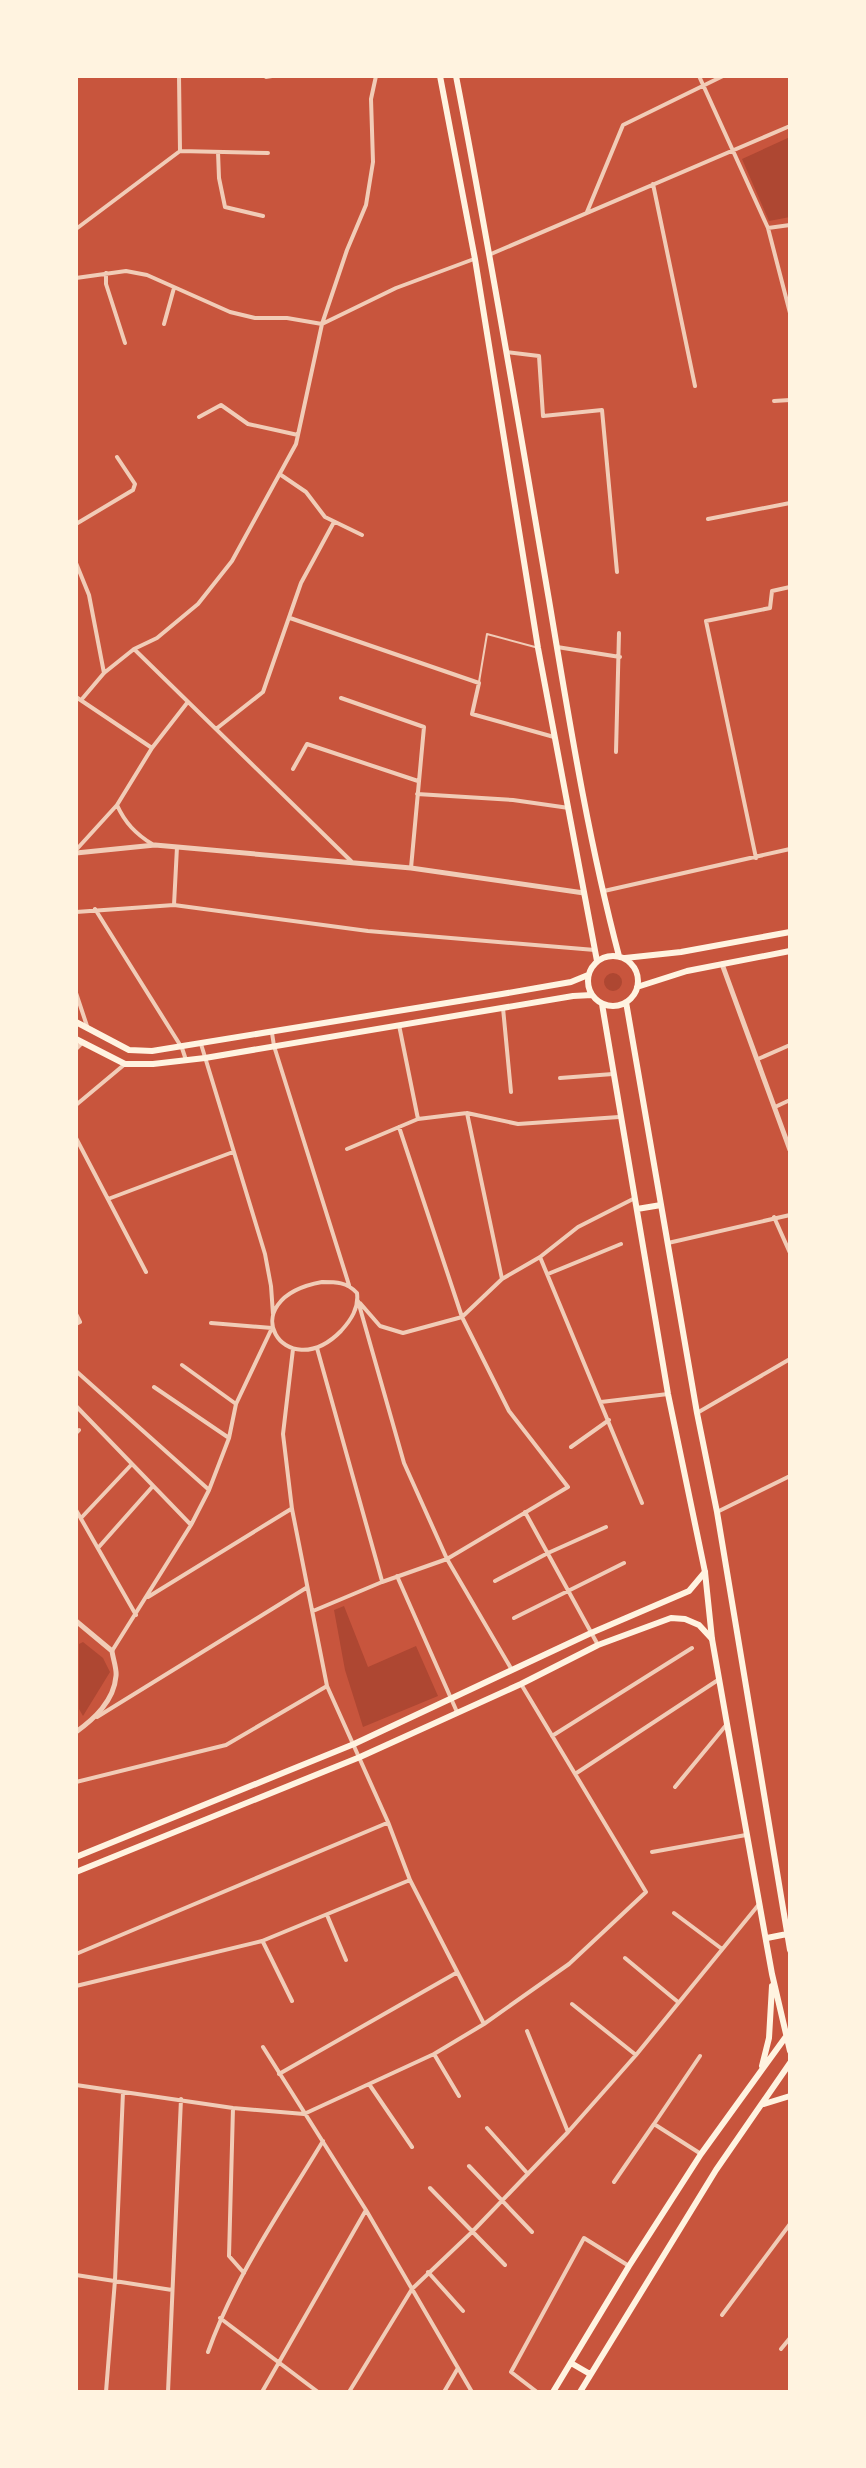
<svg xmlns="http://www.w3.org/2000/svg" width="866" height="2468" viewBox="0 0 866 2468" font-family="'Archivo Narrow',sans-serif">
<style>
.green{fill:#ae4732}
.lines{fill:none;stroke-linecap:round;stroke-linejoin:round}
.service{stroke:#f1ccb7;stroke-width:2}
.minor{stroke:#f1ccb7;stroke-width:4}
.tertiary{stroke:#f1ccb7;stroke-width:5}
.secondary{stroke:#fff3e0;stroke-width:6}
.primary{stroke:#fff3e0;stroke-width:6}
</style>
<rect width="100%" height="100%" fill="#c8553d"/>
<path class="green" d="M790,137V217L769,221L742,159Z
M604 982a9 9 0 1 1 18 0a9 9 0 1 1-18 0Z
M344,1606L368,1667L416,1646L438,1696L363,1727L345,1670L334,1610Z
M83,1642L103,1658L110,1672L83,1716L79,1709V1644Z"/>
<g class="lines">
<path class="service" d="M479,682L487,634L535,647"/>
<path class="minor" d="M179,76L180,151
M699,76L768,228L790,313
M266,77L272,76
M180,151L268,153
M218,152L219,178L225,207L263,216
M653,184L695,386
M587,212L623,125L723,76
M768,228L790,225
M76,229L180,151
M491,254L790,126
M106,273V284L125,343
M76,278L126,271L147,275L230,312L255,318H287L322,324
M164,324L174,288
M322,324L396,288L474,259
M506,352L539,356L543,416L602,410L617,572
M774,401L790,400
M199,417L221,405L248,424L298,435
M281,475L306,492L325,517L362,535
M708,519L790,503
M76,524L133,490L135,484L117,457
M76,563L89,595L104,673
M290,618L479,683L472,714L554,737
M557,647L620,657
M134,649L351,861
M76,697L152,748L117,805L76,850
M341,698L424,727L411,868
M82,699L104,673L134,649L157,638L198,604L232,561L296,444L322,324L347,250L366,205L373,162L371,99L376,76
M216,729L263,692L301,583L334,522
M152,748L187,703
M616,752L619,633
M293,769L307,744L418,781
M417,794L513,800L569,808
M117,805C125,823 136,834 152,844
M756,858L706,621L770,608L772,591L790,587
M604,891L790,849
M174,905L177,847
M95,909L182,1048L186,1060
M76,912L174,905L368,931L595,950
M76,993L88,1029
M503,1008L511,1092
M399,1025L418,1119
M272,1033L274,1046L349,1285
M201,1044L265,1254L271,1286L273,1314
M76,1049L83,1042
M758,1059L790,1045
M560,1078L613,1074
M76,1105L125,1064
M775,1107L790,1100
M467,1113L502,1279
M76,1138L146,1272
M347,1149L418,1119L467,1113L518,1124L619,1117
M108,1199L233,1152
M774,1217L790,1253
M668,1243L790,1215
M540,1257L642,1503
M548,1274L621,1244
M322,1282C336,1282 347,1282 357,1293C359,1308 351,1320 341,1331C285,1388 229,1299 322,1282Z
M358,1301L404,1463L447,1559L512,1670
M360,1303L380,1326L403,1333L462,1317L502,1279L540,1257L578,1227L635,1198
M76,1314L80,1322L76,1324
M317,1348L382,1581
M293,1349L283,1434L292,1509L327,1686L388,1822L410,1880L484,2024
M182,1365L236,1404
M76,1371L208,1489
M154,1387L229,1438
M601,1402L668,1394
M76,1406L191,1525
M697,1413L790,1359
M76,1433L79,1430
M571,1447L609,1420
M76,1510L136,1615
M525,1512L598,1645
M717,1512L790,1476
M82,1517L132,1464
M98,1548L153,1486
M397,1576L457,1712
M495,1581L548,1553L606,1527
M148,1597L291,1509
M313,1611L382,1582L447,1559L568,1487L509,1411L462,1317L399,1127
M514,1618L624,1563
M112,1651L191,1525L209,1490L229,1438L236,1404L272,1328L211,1323
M97,1717L306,1588
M552,1736L692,1648
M575,1774L718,1680
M76,1782L226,1745L327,1686
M675,1787L727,1724
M652,1852L746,1835
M674,1913L722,1949
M327,1915L346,1960
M263,1942L292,2001
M76,1954L387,1823
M625,1958L678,2002
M76,1986L262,1941L410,1880
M572,2004L636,2055
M527,2031L568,2132
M263,2047L366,2210L472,2392
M434,2054L459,2096
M700,2056L654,2124L701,2154
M279,2074L456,1973
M369,2084L412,2147
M76,2085L233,2108L304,2114L434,2054L484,2024L569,1964L646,1892L521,1684
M233,2108L229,2256L244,2273
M487,2128L528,2174
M469,2166L532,2232
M614,2182L654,2124
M430,2188L505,2265
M428,2272L463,2311
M76,2275L172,2290
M722,2315L790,2224
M220,2318L318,2392
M781,2349L790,2338
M208,2352C235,2276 282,2209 323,2141
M106,2392L115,2280L123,2092
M168,2392L181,2099
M262,2392L366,2210
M349,2392L412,2289L472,2232L568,2132L636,2055L760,1903
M444,2392L458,2368
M537,2392L511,2372L584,2238L629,2266"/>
<path class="tertiary" d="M76,853L155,845L411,868L584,893
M722,964L790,1150
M76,1621L112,1651C113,1659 117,1669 116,1676C114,1701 94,1719 76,1732"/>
<path class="secondary" d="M76,1857L354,1744L591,1633L689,1591L705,1572
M76,1872L360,1757L521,1684L598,1645L671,1618L685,1619L699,1625L712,1639"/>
<path class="primary" d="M440,76L475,259L538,648L597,961
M456,76C490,250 519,425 549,600C569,719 588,839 619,956
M588 981a25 25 0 1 1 50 0a25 25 0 1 1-50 0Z
M625,958L681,952L790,932
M637,987L687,971L790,951
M626,1002L697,1413L717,1512L790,1950
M602,1004L668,1394L705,1572L712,1639L727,1724L772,1974L790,2051
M76,1022L129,1050L152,1051L502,994L571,982L588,975
M76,1039L125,1064H153L205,1058L573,996L592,995
M637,1209L661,1205
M767,1938L787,1934L790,1935
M762,2066L769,2038L772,1986
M764,2104L790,2096
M571,2363L590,2374
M553,2392L629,2266L701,2154L790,2031
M580,2392L716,2170L790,2063"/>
</g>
<rect width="866" height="2468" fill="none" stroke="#fff3e0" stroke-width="156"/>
</svg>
